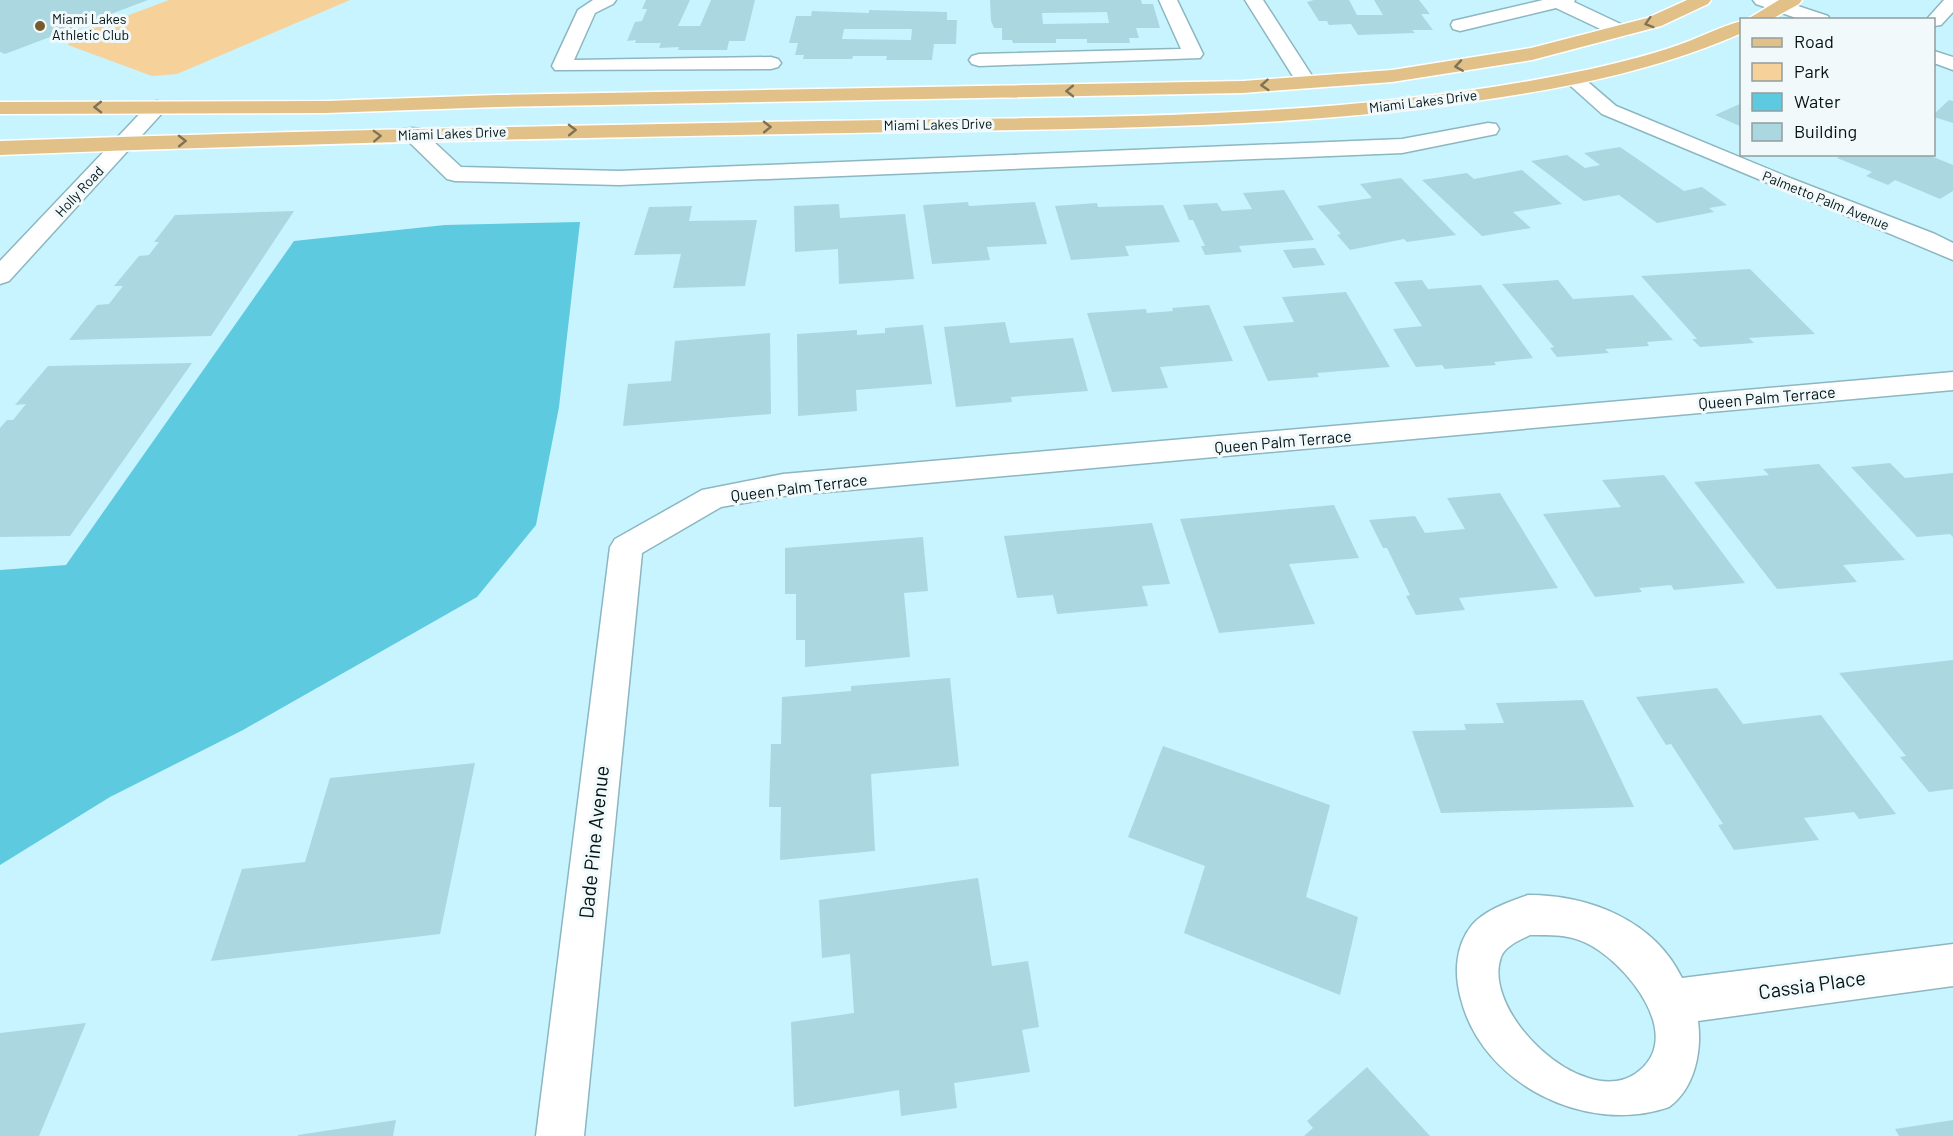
<svg xmlns="http://www.w3.org/2000/svg" width="1953" height="1136" viewBox="0 0 1953 1136" font-family="Barlow,sans-serif">
<style>
.green{fill:#f6d19a}
.water{fill:#5ecae0}
.building{fill:#abd7e1;fill-rule:evenodd}
.lines{fill:none;stroke-linecap:round;stroke-linejoin:round}
.minor-casing{stroke:#8cb7c1;stroke-width:3}
.major-casing{stroke:#fff;stroke-width:3}
.minor{fill:#fff;fill-rule:evenodd}
.major{fill:#e2c188;fill-rule:evenodd}
.oneway{stroke:#7e7355}
.poi-dot{fill:#775b2e;stroke:#f1f9fb;stroke-width:2}
.labels{text-anchor:middle;dominant-baseline:central;stroke-width:6;stroke-linejoin:round;paint-order:stroke}
.far-poi-label{font-size:14px;fill:#031316;stroke:#f1f9fb;text-anchor:start}
.far-street-label{font-size:14px;fill:#031316;stroke:#f1f9fb}
.street-label{font-size:16px;fill:#031316;stroke:#f1f9fb}
.near-street-label{font-size:20px;fill:#031316;stroke:#f1f9fb}
</style>
<rect width="100%" height="100%" fill="#c7f4fe"/>
<path class="green" d="M169,0H350L177,74L152,76L68,45L73,36Z"/>
<path class="water" d="M580,222L559,407L536,525L477,597L243,730L110,797L0,865V570L66,565L294,241L445,225Z"/>
<path class="building" d="M0,0H148L5,54L0,52Z
M646,0H690L678,26H700L711,0H755L745,41H729L727,50H678L679,47L659,48L661,43H635L636,40L627,41L635,22L642,21L647,9H642Z
M990,0H1141L1142,4H1153L1160,28H1136L1139,38H1129L1130,43H1087V39H1056V43H1013L1012,40H1002V28H994L991,21ZM1107,12L1109,23L1043,24L1042,13Z
M1314,0H1349L1357,15H1383L1374,0H1419L1430,14H1421L1433,30H1412L1415,33L1358,35L1351,24L1329,25L1327,21H1319L1307,2Z
M869,10L947,12V20H957L956,44H934L932,60H886L887,56H853L852,59H803L804,55H795L798,43H789L796,16H811L812,11L869,13ZM844,29H912L911,40L842,39Z
M1949,100L1953,101V123L1934,117V114Z
M1742,103V127L1715,115Z
M1620,147L1684,191L1702,187L1727,205L1709,208L1714,212L1657,223L1619,195L1584,201L1531,161L1567,155L1585,168L1600,165L1584,153Z
M1843,154H1926L1953,165V191L1940,199L1895,180L1888,185L1866,176L1872,172L1837,158Z
M1522,170L1562,204L1513,212L1531,228L1482,236L1422,180L1467,173L1474,179Z
M1401,178L1456,235L1407,242L1404,239L1350,250L1337,235L1341,234L1317,206L1372,198L1360,184Z
M1284,190L1314,240L1239,246L1242,252L1205,255L1201,246H1205L1193,220H1189L1183,205L1217,203L1222,211L1252,209L1243,193Z
M968,202L969,206L1035,202L1047,244L987,247L990,260L932,264L923,205Z
M1097,203L1098,207L1163,205L1180,242L1125,246L1129,256L1071,260L1055,206Z
M839,204L840,218L905,214L914,279L839,284L838,249L795,252L794,206Z
M692,206L689,221L757,220L745,286L673,288L681,254L634,255L649,207Z
M294,211L211,336L69,340L97,305L109,304L123,286H114L139,256L149,255L159,242H154L175,215Z
M1315,248L1325,265L1293,268L1283,250Z
M1750,269L1815,334L1749,338L1754,343L1700,347L1692,339H1697L1641,276Z
M1422,280L1428,289L1481,285L1533,358L1494,362L1496,365L1445,369L1442,365L1416,367L1393,329L1422,326L1394,282Z
M1558,280L1573,299L1633,295L1673,340L1647,342L1649,346L1605,349L1609,353L1557,357L1550,348L1554,347L1502,284Z
M1346,292L1390,367L1317,373L1319,377L1268,381L1243,326L1294,322L1282,297Z
M1209,305L1233,361L1160,367L1168,388L1112,392L1087,313L1146,309L1147,313L1173,311L1172,308Z
M1005,322L1010,343L1073,338L1088,391L1011,397L1012,402L956,407L944,327Z
M923,325L932,384L856,390L857,411L798,416L797,334L857,330V335L885,333V328Z
M770,333L771,414L623,426L628,384L671,381L675,341Z
M192,363L70,536L0,537V428L7,420H13L26,404L15,405L48,366Z
M1890,463L1905,478L1953,473V537L1950,534L1917,537L1851,467Z
M1819,464L1905,560L1843,565L1857,582L1777,589L1694,482L1769,475L1763,469Z
M1664,475L1745,583L1674,590L1671,585L1639,588L1642,592L1595,597L1543,514L1621,507L1602,480Z
M1500,493L1558,588L1459,598L1465,610L1416,615L1406,596L1410,595L1387,548H1383L1369,520L1415,516L1425,533L1465,529L1447,498Z
M1334,505L1359,558L1289,564L1315,624L1219,633L1180,519Z
M1152,523L1170,584L1142,586L1148,606L1057,614L1053,595L1017,598L1004,536Z
M923,537L928,591L904,593L910,657L805,667V640H796V594H785V548Z
M1953,660V789L1929,792L1900,757L1906,756L1839,673Z
M950,678L959,766L871,774L875,851L780,860L781,807H769L771,744H781L782,697L851,691V686Z
M1717,688L1743,724L1821,715L1896,814L1859,819L1854,812L1804,818L1819,840L1734,850L1718,825L1723,824L1671,744L1666,745L1636,697Z
M1583,700L1634,807L1441,813L1412,731L1466,730L1464,724L1504,723L1496,703Z
M1163,746L1330,805L1306,897L1358,917L1340,995L1184,933L1205,866L1128,837Z
M475,763L440,934L211,961L242,869L305,862L330,778Z
M978,878L992,966L1028,961L1039,1027L1022,1030L1030,1072L954,1083L957,1108L901,1116L899,1090L794,1107L791,1022L854,1013L850,954L822,958L819,900Z
M86,1023L39,1136H0V1033Z
M1367,1067L1430,1136H1304L1313,1128L1307,1121Z
M396,1120L393,1136H298V1135Z
M1953,1120V1136H1899L1895,1129Z"/>
<g class="lines">
<defs>
<path id="minor" d="M593,0H616L613,4L595,13L574,60L771,57L778,59L781,63L778,67L771,69L555,70L552,66L578,10Z
M1159,0H1177L1203,54L1200,58L979,66L972,64L969,60L972,56L979,54L1181,49Z
M1245,0H1263L1316,82L1313,86H1299Z
M1543,0H1575L1574,2L1627,27L1629,31L1627,35H1613L1556,8L1460,31L1453,29L1451,25L1453,21Z
M1753,0H1780L1828,16L1830,20H1802L1756,4Z
M1944,0H1953V12L1941,25L1934,26V20H1926Z
M1934,51L1953,57V70L1934,63Z
M1574,74L1581,76L1616,106L1790,178L1935,234L1953,243V260L1602,114L1564,80L1567,76Z
M157,101L164,103L167,107L164,111L9,281L0,284V261L150,103Z
M1488,123L1496,124L1499,129L1496,134L1402,153L619,185L455,181L447,179L401,134L404,129L412,128L420,129L461,167L619,171L1402,139Z
M1953,372V390L783,496L721,507L642,553L584,1136H536L610,547L615,539L702,490L783,474Z
M1528,895C1589,895 1654,920 1682,978L1953,944V986L1698,1021C1702,1051 1695,1088 1669,1107C1585,1136 1482,1083 1461,999C1454,974 1455,946 1472,925C1486,909 1509,902 1528,895ZM1530,935C1547,935 1567,934 1584,942C1625,960 1689,1038 1635,1074C1582,1109 1481,1012 1501,957C1505,946 1520,940 1530,935Z"/>
<path id="major" d="M1687,0H1711L1708,4L1661,26L1532,60L1392,82L1243,93L497,107L326,113L0,114V102L326,101L497,95L1243,81L1392,70L1531,48L1647,18Z
M1779,0H1802L1799,4L1770,20H1746Z
M1742,21V33C1656,71 1562,89 1469,102C1283,129 1094,128 907,132C604,137 302,143 0,155V141C273,131 546,126 819,121C1076,116 1338,123 1591,69C1622,62 1654,54 1684,43C1703,36 1722,26 1742,21Z"/>
</defs>
<use href="#minor" class="minor-casing"/>
<use href="#major" class="major-casing"/>
<use href="#minor" class="minor"/>
<use href="#major" class="major"/>
</g>
<defs><path id="oneway-chevron" d="M-2-3.5L2.5 0L-2 3.5" fill="none" stroke-width="1.6" stroke-linecap="round" stroke-linejoin="round" transform="scale(1.5)"/></defs>
<g class="oneway">
<use href="#oneway-chevron" transform="translate(1649 23) rotate(163)"/>
<use href="#oneway-chevron" transform="translate(1459 66) rotate(171)"/>
<use href="#oneway-chevron" transform="translate(1265 85) rotate(176)"/>
<use href="#oneway-chevron" transform="translate(1070 91) rotate(179)"/>
<use href="#oneway-chevron" transform="translate(98 107) rotate(179)"/>
<use href="#oneway-chevron" transform="translate(767 127) rotate(-1)"/>
<use href="#oneway-chevron" transform="translate(572 130) rotate(-1)"/>
<use href="#oneway-chevron" transform="translate(377 136) rotate(-2)"/>
<use href="#oneway-chevron" transform="translate(182 141) rotate(-1)"/>
</g>
<circle class="poi-dot" cx="40" cy="26" r="6"/>
<g class="labels">
<g class="far-poi-label">
<text x="52" y="18">Miami Lakes<tspan x="52" dy="16">Athletic Club</tspan></text>
</g>
<g class="far-street-label">
<text transform="translate(1423 101) rotate(-7)">Miami Lakes Drive</text>
<text transform="translate(938 124) rotate(-1)">Miami Lakes Drive</text>
<text transform="translate(452 133) rotate(-2)">Miami Lakes Drive</text>
<text transform="translate(79 191) rotate(-47)">Holly Road</text>
<text transform="translate(1826 200) rotate(22)">Palmetto Palm Avenue</text>
</g>
<g class="street-label">
<text transform="translate(1767 397) rotate(-5)">Queen Palm Terrace</text>
<text transform="translate(1283 441) rotate(-5)">Queen Palm Terrace</text>
<text transform="translate(799 487) rotate(-7)">Queen Palm Terrace</text>
</g>
<g class="near-street-label">
<text transform="translate(593 842) rotate(-84)">Dade Pine Avenue</text>
<text transform="translate(1812 984) rotate(-8)">Cassia Place</text>
</g>
</g>
<rect x="1740" y="18" width="195" height="138" fill="#f1f9fb" stroke="#929d9f" stroke-width="1.5"/>
<rect x="1752" y="38" width="30" height="9" fill="#e2c188" stroke="#929d9f" stroke-width="1.5"/>
<text x="1794" y="48" font-size="18" fill="#031316">Road</text>
<rect x="1752" y="63" width="30" height="18" fill="#f6d19a" stroke="#929d9f" stroke-width="1.5"/>
<text x="1794" y="78" font-size="18" fill="#031316">Park</text>
<rect x="1752" y="93" width="30" height="18" fill="#5ecae0" stroke="#929d9f" stroke-width="1.5"/>
<text x="1794" y="108" font-size="18" fill="#031316">Water</text>
<rect x="1752" y="123" width="30" height="18" fill="#abd7e1" stroke="#929d9f" stroke-width="1.5"/>
<text x="1794" y="138" font-size="18" fill="#031316">Building</text>
</svg>
